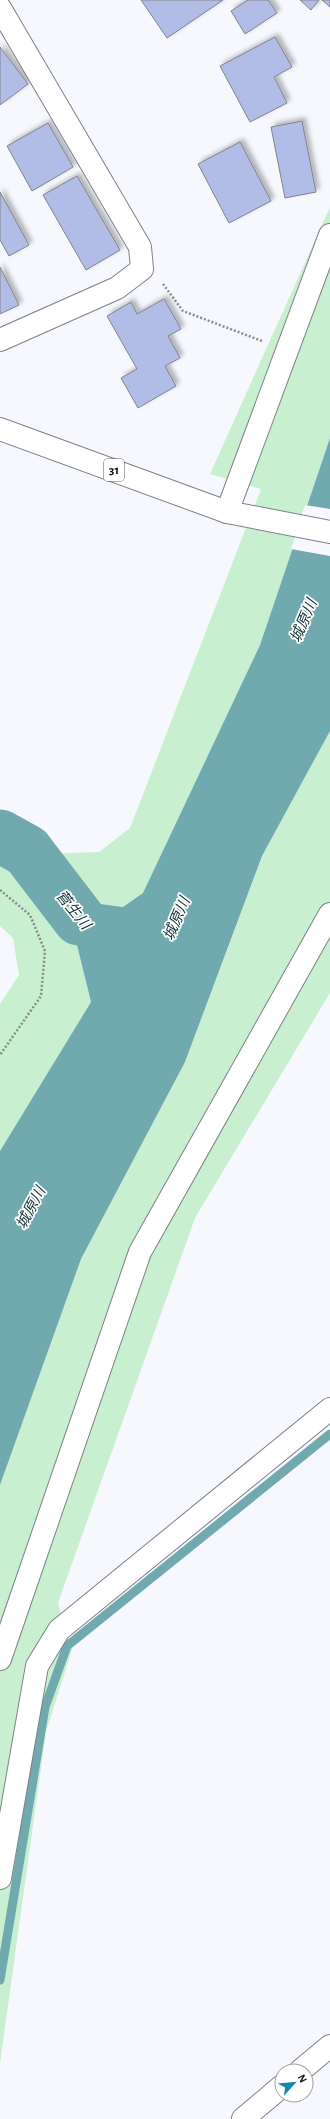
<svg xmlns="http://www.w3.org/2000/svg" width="330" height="2119" viewBox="0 0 330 2119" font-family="'Alegreya Sans','Noto Sans JP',sans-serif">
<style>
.green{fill:#c8efcf}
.water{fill:#70a9ae}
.pier{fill:#f6f8fe}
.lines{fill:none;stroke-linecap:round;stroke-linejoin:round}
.stream{stroke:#70a9ae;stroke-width:9}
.river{stroke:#70a9ae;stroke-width:53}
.building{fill:#b1bde7;stroke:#81838a;filter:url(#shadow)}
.minor-casing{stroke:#7e8087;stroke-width:24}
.major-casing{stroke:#7e8087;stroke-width:24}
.path{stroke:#898a8e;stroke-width:2.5;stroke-dasharray:2 2;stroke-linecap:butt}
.minor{stroke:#fff;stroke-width:22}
.major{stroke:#fff;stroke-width:22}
.labels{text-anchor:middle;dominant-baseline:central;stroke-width:3.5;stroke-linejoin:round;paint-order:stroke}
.shield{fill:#fff;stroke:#58585a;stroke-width:1}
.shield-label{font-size:13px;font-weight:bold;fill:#101113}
.water-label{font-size:15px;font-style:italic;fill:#123033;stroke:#fff}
</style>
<defs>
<filter id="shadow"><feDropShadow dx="3.5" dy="-3.5" stdDeviation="2" flood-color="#0004"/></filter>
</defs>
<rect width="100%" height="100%" fill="#f6f8fe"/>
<path class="green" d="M330,207V438L260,645L143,893L123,907L93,903L45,854L99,852L130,828L261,489L210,474Z
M330,731V993L195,1218L58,1603L72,1650L46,1732L0,2063V1485L81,1259L185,1062L262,856Z
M0,865L23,869L74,933L91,1002L0,1151V1004L19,975L13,938L0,926Z"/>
<path class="water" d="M330,438V731L262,856L185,1062L81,1259L0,1485V1151L91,1002L74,933L23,869L45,854L93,903L123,907L143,893L260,645Z"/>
<path class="pier" d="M305,505L330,509V556L291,549Z"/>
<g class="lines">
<path class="stream" d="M0,1980L45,1707L67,1646L330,1434"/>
<path class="river" d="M0,836L27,851L79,919"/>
</g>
<path class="building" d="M141,0H223L167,38Z
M248,0H268L277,13L245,34L231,11Z
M300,0H319L311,10Z
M322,0H330V7Z
M275,37L292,67L274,77L287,103L250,122L220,66Z
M0,47L28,84L0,105Z
M302,121L316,192L285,198L271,127Z
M48,123L73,167L32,191L7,146Z
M240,142L271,201L229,223L198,164Z
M77,176L120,250L86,270L43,195Z
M0,192L29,245L9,256L0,240Z
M0,267L19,305L0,314Z
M164,299L181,329L168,336L180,358L165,366L176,386L138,408L121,378L137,369L107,316L131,302L137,314Z"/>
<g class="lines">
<defs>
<path id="minor" d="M0,8L140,247L142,269L117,288L0,340
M227,512L330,235
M0,1659L140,1252L330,914
M0,1878L37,1666L59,1630L330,1409
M300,2071L330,2046
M243,2119L282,2086"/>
<path id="major" d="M0,429L227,512L330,532"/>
</defs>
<use href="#minor" class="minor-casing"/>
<use href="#major" class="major-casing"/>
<path class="path" d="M163,284L183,311L262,341
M0,890L30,915L45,951L41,996L0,1055"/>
<use href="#minor" class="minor"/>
<use href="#major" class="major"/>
</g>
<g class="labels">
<rect class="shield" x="104" y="459" width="20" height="22" rx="3"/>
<g class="shield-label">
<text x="114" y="470">31</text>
</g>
<g class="water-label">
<text transform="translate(304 621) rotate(-67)">城原川</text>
<text transform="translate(73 910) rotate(51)">菅生川</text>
<text transform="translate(177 919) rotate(-67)">城原川</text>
<text transform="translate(31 1208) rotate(-62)">城原川</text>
</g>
</g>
<g transform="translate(294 2083) rotate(63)"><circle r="19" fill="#ffffff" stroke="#9fa0a1"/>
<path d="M0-3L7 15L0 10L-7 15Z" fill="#1887ad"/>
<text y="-6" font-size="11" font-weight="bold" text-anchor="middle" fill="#101113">N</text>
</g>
</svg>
